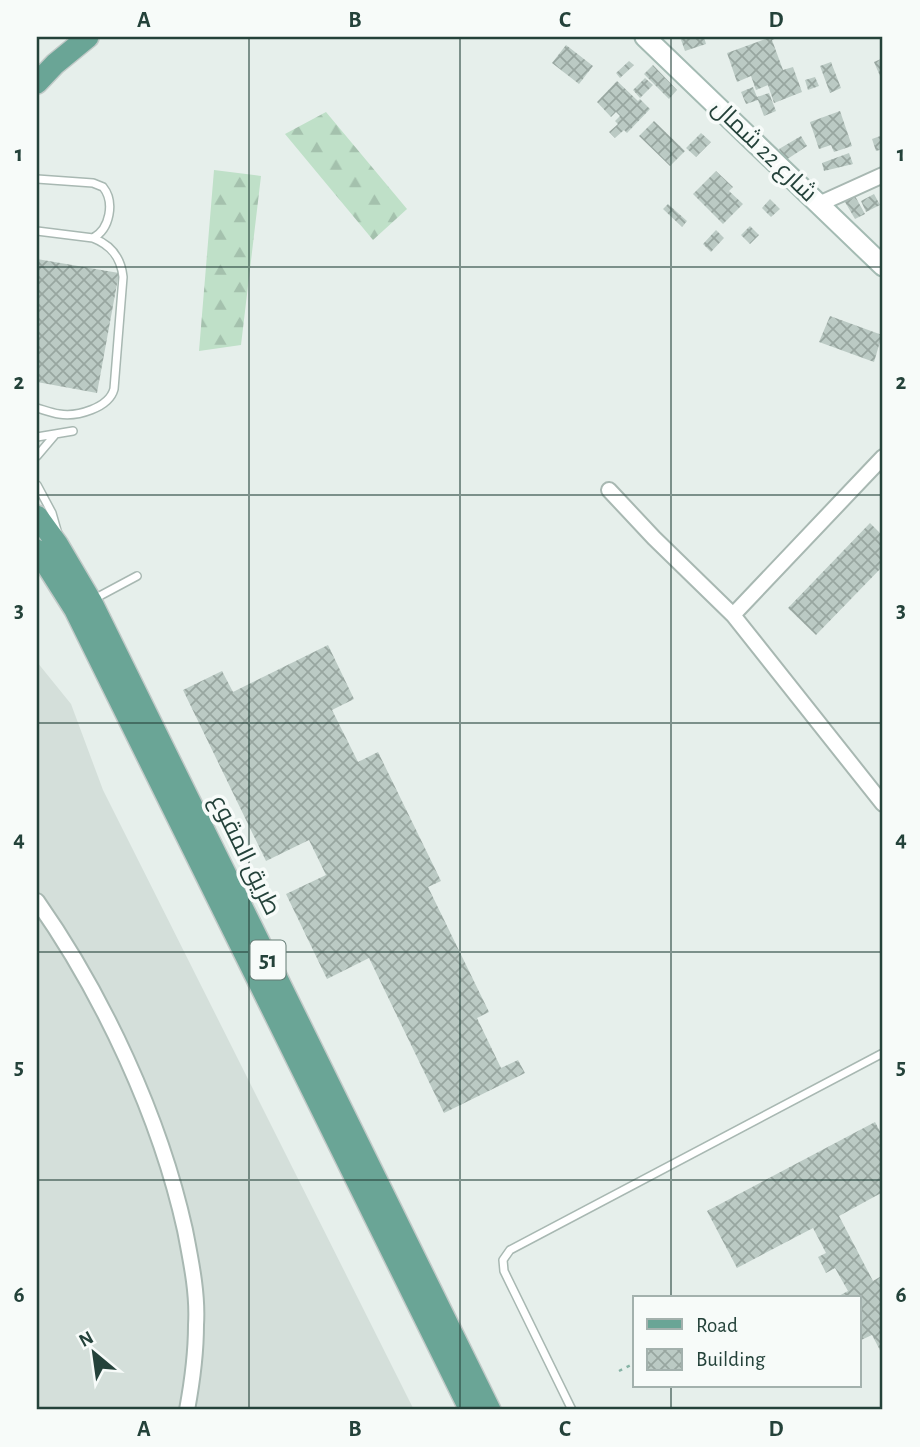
<svg xmlns="http://www.w3.org/2000/svg" width="920" height="1447" viewBox="0 0 920 1447" font-family="'Alegreya Sans',Cairo,sans-serif">
<style>
.built{fill:#d4dfda}
.forest{fill:url(#forest-firs)}
.building{fill:url(#building-cross-hatch)}
.lines{fill:none;stroke-linecap:round;stroke-linejoin:round}
.lane-casing{stroke:#a8b8b2;stroke-width:10}
.street-casing{stroke:#a8b8b2;stroke-width:18}
.secondary-casing{stroke:#a4bbb3;stroke-width:23}
.primary-casing{stroke:#c2cac8;stroke-width:24}
.path{stroke:#86b3a5;stroke-width:2.5;stroke-dasharray:3.5 5;stroke-linecap:butt}
.lane{stroke:#fff;stroke-width:7}
.street{stroke:#fff;stroke-width:14}
.secondary{stroke:#fff;stroke-width:19}
.primary{stroke:#6aa596;stroke-width:21}
.grid{fill:none;stroke:#24423a;stroke-width:2;stroke-opacity:0.55}
.labels{text-anchor:middle;dominant-baseline:central;stroke-width:7;stroke-linejoin:round;paint-order:stroke}
.shield{fill:#f7fbf9;stroke:#637a73;stroke-width:2}
.shield-label{font-size:23px;font-weight:bold;fill:#24423a}
.street-label{font-size:24px;fill:#24423a;stroke:#f7fbf9}
.neatline{fill:none;stroke:#24423a;stroke-width:2.5}
.grid-label{font-size:23px;text-anchor:middle;font-weight:bold;fill:#24423a}
</style>
<defs>
<pattern id="forest-firs" width="22" height="20" patternUnits="userSpaceOnUse" patternTransform="scale(1.75)"><rect width="22" height="20" fill="#bfe0c8"/><path d="M5 1l3.5 6h-7zM16 11l3.5 6h-7z" fill="#a4c1ad"/></pattern>
<pattern id="building-cross-hatch" width="8" height="8" patternUnits="userSpaceOnUse" patternTransform="scale(1.75)"><rect width="8" height="8" fill="#bbcac4"/><path d="M0 0l8 8M0 8l8-8" fill="none" stroke="#98a6a0"/></pattern>
</defs>
<rect width="100%" height="100%" fill="#e6efeb"/>
<path class="built" d="M37,662L71,704L103,790L414,1410H37Z"/>
<path class="forest" d="M326,112L407,209L373,240L285,134Z
M214,170L261,176L241,345L199,351Z"/>
<path class="building" d="M680,37H704L706,44L685,51Z
M771,37H779L772,40L783,70L793,67L802,92L774,103L768,85L756,90L751,76L737,82L727,53Z
M566,45L593,66L579,84L552,63Z
M883,58V83L874,62Z
M629,61L634,65L620,78L616,73Z
M831,62L841,88L830,93L820,66Z
M653,65L677,90L669,99L644,74Z
M815,77L819,86L808,90L805,80Z
M645,78L653,85L640,98L633,90Z
M617,81L638,101L640,99L650,109L627,133L624,130L615,138L609,132L618,124L615,121L620,116L616,112L611,117L597,102Z
M753,87L757,97L769,93L776,111L764,116L758,100L746,104L741,92Z
M840,111L852,146L834,152L831,145L819,149L810,122Z
M654,121L685,151L670,166L639,136Z
M701,133L711,142L696,157L686,148Z
M883,135V149L876,151L872,139Z
M801,136L807,146L786,160L779,149Z
M849,153L853,164L824,171L822,163Z
M716,171L733,187L729,191L743,204L723,224L693,194Z
M874,194L880,205L866,212L861,201Z
M855,196L865,214L855,219L845,202Z
M770,199L780,209L771,217L762,208Z
M668,204L687,221L682,227L663,209Z
M750,226L759,235L750,244L741,235Z
M716,230L724,238L711,252L703,244Z
M37,259L119,273L97,393L37,382Z
M830,316L882,335L874,362L819,342Z
M870,523L883,536V566L816,635L788,608Z
M328,645L354,699L332,710L358,762L378,752L441,881L428,887L489,1012L477,1018L501,1068L518,1060L525,1073L444,1113L369,958L327,979L286,894L326,875L309,840L266,861L183,690L222,671L233,692Z
M875,1122L883,1137V1192L839,1216L873,1281L883,1275V1356L872,1335L859,1341V1298H835L848,1291L835,1268L826,1273L818,1257L826,1253L813,1228L737,1268L707,1211Z"/>
<g class="lines">
<defs>
<path id="lane" d="M37,179L93,183L103,187C115,202 110,229 93,238
M37,231L93,238C111,245 121,257 123,277L114,389C109,408 77,417 59,414C52,413 44,410 37,408
M37,437L73,431
M37,456L54,436
M37,485L52,513L58,534
M94,599L137,576
M572,1410L504,1271L503,1260L510,1250L883,1053"/>
<path id="street" d="M819,204L883,175
M609,490L654,538L733,615L883,804
M733,615L883,457
M37,901C103,995 160,1117 185,1230C191,1261 198,1294 196,1325C196,1353 192,1383 187,1410"/>
<path id="secondary" d="M645,37L883,266"/>
<path id="primary" d="M37,83L55,64L88,37
M37,516L58,545L91,601L490,1410
M37,550L75,610L470,1410"/>
</defs>
<use href="#lane" class="lane-casing"/>
<use href="#street" class="street-casing"/>
<use href="#secondary" class="secondary-casing"/>
<use href="#primary" class="primary-casing"/>
<path class="path" d="M619,1371L635,1363"/>
<use href="#lane" class="lane"/>
<use href="#street" class="street"/>
<use href="#secondary" class="secondary"/>
<use href="#primary" class="primary"/>
</g>
<path class="grid" d="M249,37V1410M460,37V1410M671,37V1298M37,267H883M37,495H883M37,723H883M37,952H883M37,1180H883M671,1386V1410"/>
<g class="labels">
<rect class="shield" x="250.5" y="940.5" width="35" height="39" rx="5"/>
<g class="shield-label">
<text x="268" y="960">51</text>
</g>
<g class="street-label">
<text transform="translate(764 151) rotate(44)">شارع 22 شمال</text>
<text transform="translate(245 855) rotate(64)">طريق المقوع</text>
</g>
</g>
<rect width="920" height="1447" fill="none" stroke="#f7fbf9" stroke-width="77"/>
<rect x="633" y="1296" width="228" height="91" fill="#f7fbf9" stroke="#a3b1ad" stroke-width="2"/>
<rect x="647" y="1319" width="35" height="10" fill="#6aa596" stroke="#a3b1ad" stroke-width="2"/>
<text x="696" y="1332" font-size="21" fill="#24423a">Road</text>
<rect x="647" y="1349" width="35" height="21" fill="url(#building-cross-hatch)" stroke="#a3b1ad" stroke-width="2"/>
<text x="696" y="1366" font-size="21" fill="#24423a">Building</text>
<g transform="translate(94 1353) rotate(331)" stroke="#f7fbf9" stroke-width="5" paint-order="stroke">
<path d="M0-5L12 26L0 18L-12 26Z" fill="#24423a"/>
<text y="-10" font-size="19" font-weight="bold" text-anchor="middle" fill="#24423a">N</text>
</g>
<rect x="38" y="38" width="843" height="1370" class="neatline"/>
<g class="grid-label">
<text x="144" y="27">A</text>
<text x="355" y="27">B</text>
<text x="565" y="27">C</text>
<text x="776" y="27">D</text>
<text x="19" y="161">1</text>
<text x="901" y="161">1</text>
<text x="19" y="389">2</text>
<text x="901" y="389">2</text>
<text x="19" y="617">3</text>
<text x="901" y="617">3</text>
<text x="19" y="846">4</text>
<text x="901" y="846">4</text>
<text x="19" y="1074">5</text>
<text x="901" y="1074">5</text>
<text x="19" y="1302">6</text>
<text x="901" y="1302">6</text>
<text x="144" y="1436">A</text>
<text x="355" y="1436">B</text>
<text x="565" y="1436">C</text>
<text x="776" y="1436">D</text>
</g>
</svg>
